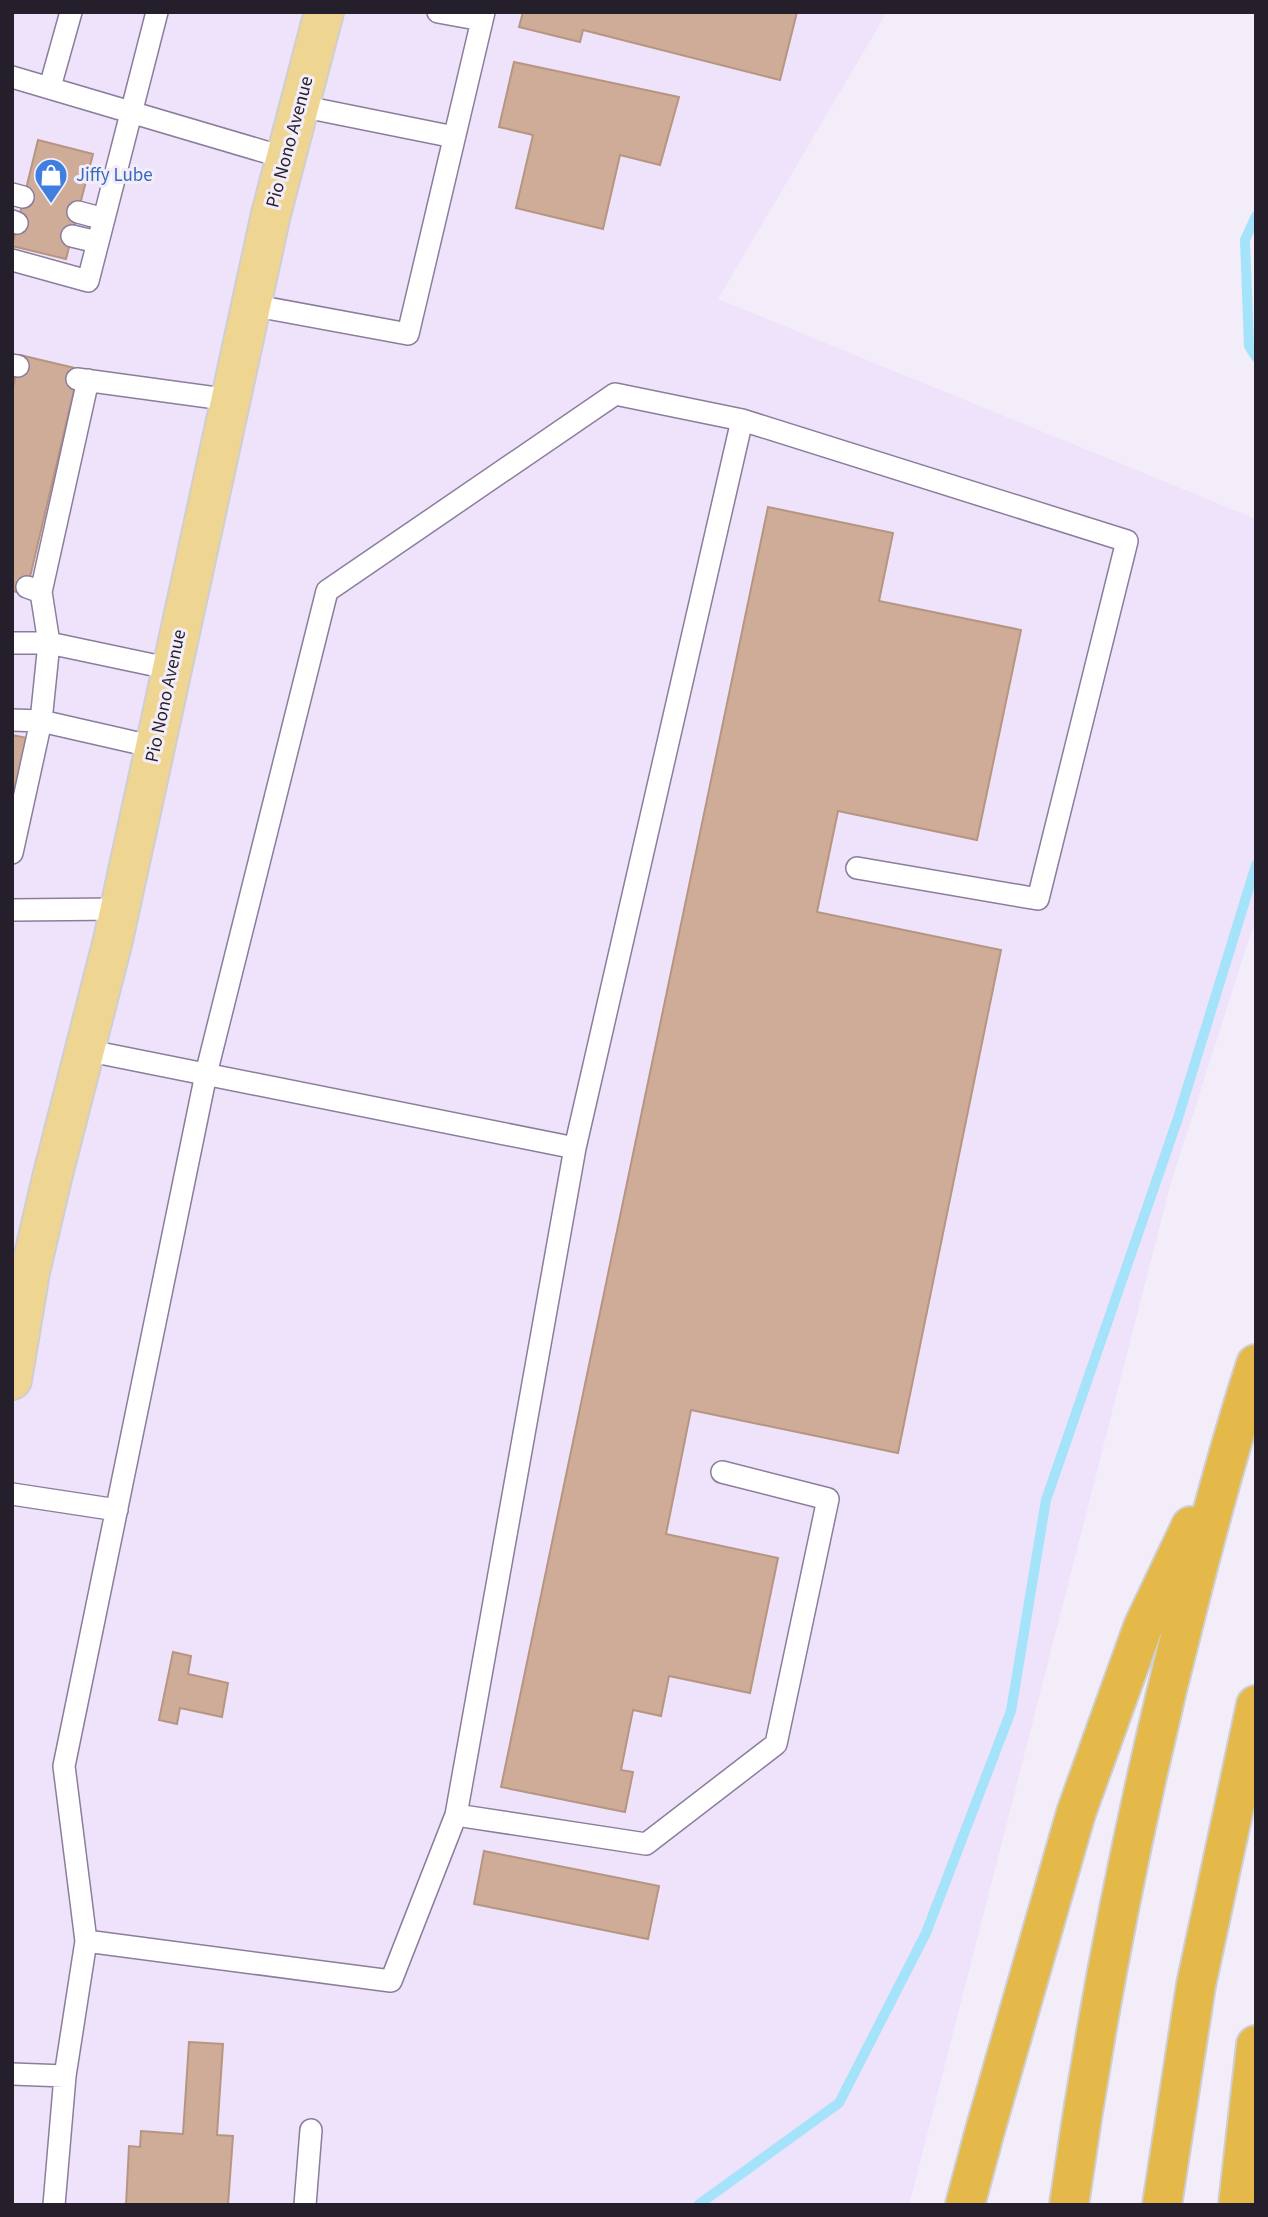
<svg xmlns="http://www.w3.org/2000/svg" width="1268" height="2217" viewBox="0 0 1268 2217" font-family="'Source Sans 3',sans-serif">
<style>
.built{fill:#eee3fb}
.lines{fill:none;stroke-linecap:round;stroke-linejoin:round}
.stream{stroke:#a4e3f9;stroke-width:10}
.building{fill:#ceac98;stroke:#b69581;stroke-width:2}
.lane-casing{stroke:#8b7d9c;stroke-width:24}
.primary-casing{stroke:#cfced1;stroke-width:42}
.highway-casing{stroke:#cfced1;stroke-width:42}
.lane{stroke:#fff;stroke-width:21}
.primary{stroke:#efd592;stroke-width:38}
.highway{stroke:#e4b94a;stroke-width:38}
.labels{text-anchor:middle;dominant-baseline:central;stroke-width:6;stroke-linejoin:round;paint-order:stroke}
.street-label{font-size:19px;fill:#251f2c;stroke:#f3edfa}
.shop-label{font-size:19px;fill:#366cbe;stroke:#f3edfa;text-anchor:start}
</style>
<rect width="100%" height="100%" fill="#f3edfa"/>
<path class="built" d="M12,12H887L718,299L1256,519V917L1170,1186L909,2205H12Z"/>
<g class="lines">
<path class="stream" d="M1256,216L1245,240L1249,346L1256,357
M698,2205L839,2103L926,1933L1011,1711L1046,1500L1178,1118L1256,865"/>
</g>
<path class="building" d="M523,12H797L780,80L583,30L580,42L519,27Z
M514,62L679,97L660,165L620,155L603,229L516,208L533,135L499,127Z
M38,140L93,154L66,259L12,246Z
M20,355L79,369L26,594L12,591V392Z
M768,507L893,533L879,601L1021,630L977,840L838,811L817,912L1001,950L898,1453L691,1410L666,1534L778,1558L750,1693L669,1676L661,1716L633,1710L621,1770L633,1772L625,1812L501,1787Z
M12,735L27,738L12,803Z
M173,1652L191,1656L188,1674L228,1683L222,1717L180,1708L177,1724L159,1720Z
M484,1851L659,1886L648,1939L474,1904Z
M189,2042L223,2044L217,2135L233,2136L228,2205H126L129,2146L140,2147L141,2131L183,2134Z"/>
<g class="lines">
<defs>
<path id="lane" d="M438,12L482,20
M12,77L286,158
M50,87L71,12
M300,106L454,137
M12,194L23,197
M78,212L104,219
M12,221L17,223
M72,236L97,242
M12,260L88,281L157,12
M251,305L408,334L484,12
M12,365L18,366
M77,379L231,400
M27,587L41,592L88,380
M41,592L49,643L172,669
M12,643H49L41,721L155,747
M12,720L41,721L12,853
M12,910L119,909
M85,1050L575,1148
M12,1494L117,1510
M456,1815L575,1148L742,420L1127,541L1038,899L857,868
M86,1941L64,1766L206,1074L327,591L615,394L742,420
M12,2074L65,2076
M54,2205L65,2076L86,1941L391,1981L456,1815L646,1844L776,1744L828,1499L722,1472
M305,2205L311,2130"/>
<path id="primary" d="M12,1380L30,1272L52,1178L113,940L271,214L324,12"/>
<path id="highway" d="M965,2205L984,2134L1076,1813L1143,1627L1191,1526
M1069,2205C1098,2000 1138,1798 1190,1598C1210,1519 1231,1441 1256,1364
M1162,2205L1196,1985L1256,1705
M1238,2205L1256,2045"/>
</defs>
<use href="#lane" class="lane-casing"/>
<use href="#primary" class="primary-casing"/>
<use href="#highway" class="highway-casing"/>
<use href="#lane" class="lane"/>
<use href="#primary" class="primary"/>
<use href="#highway" class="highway"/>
</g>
<defs>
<symbol id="shop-pin" viewBox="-11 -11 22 30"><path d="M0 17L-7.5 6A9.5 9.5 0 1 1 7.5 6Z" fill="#3f7fe0" stroke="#f3edfa"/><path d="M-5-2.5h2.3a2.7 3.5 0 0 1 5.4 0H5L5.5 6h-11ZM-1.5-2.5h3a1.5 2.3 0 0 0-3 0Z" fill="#fff"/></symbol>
</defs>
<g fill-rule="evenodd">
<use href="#shop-pin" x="32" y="156" width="38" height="52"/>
</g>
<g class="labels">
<g class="street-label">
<text transform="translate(290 142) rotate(-75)">Pio Nono Avenue</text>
<text transform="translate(166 696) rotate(-78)">Pio Nono Avenue</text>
</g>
<g class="shop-label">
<text x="76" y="175">Jiffy Lube</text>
</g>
</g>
<rect width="1268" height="2217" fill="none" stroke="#251f2c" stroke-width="28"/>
</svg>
